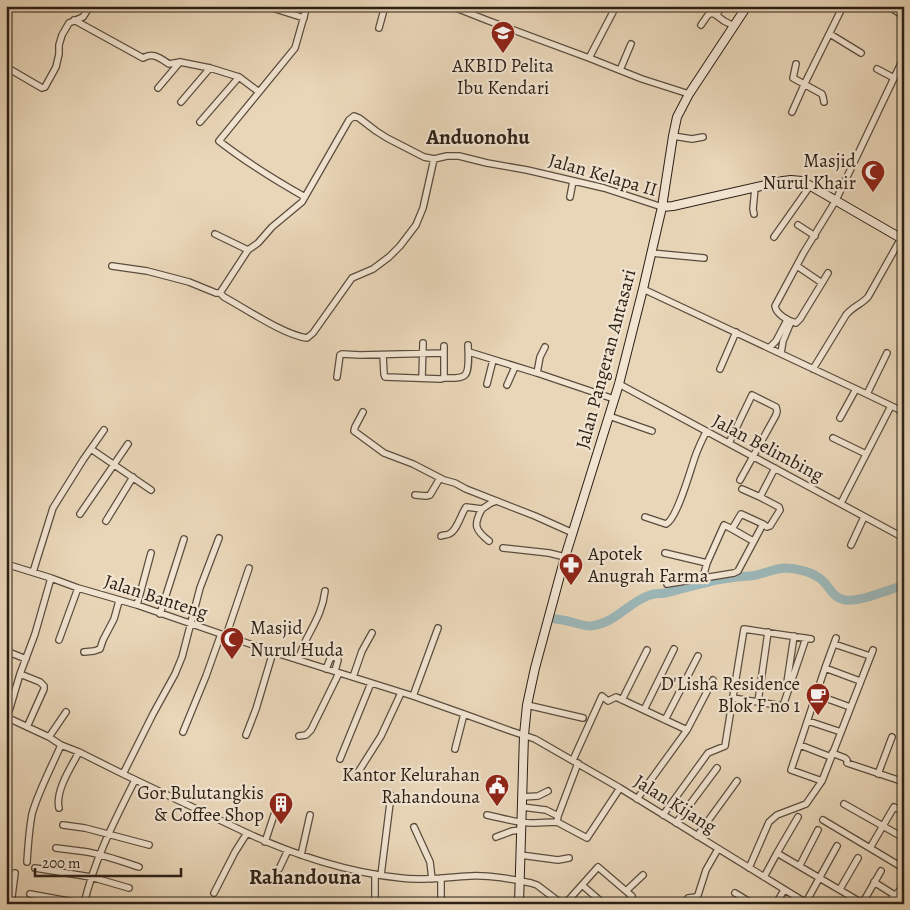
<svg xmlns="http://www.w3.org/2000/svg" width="910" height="910" viewBox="0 0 910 910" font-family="Alegreya,serif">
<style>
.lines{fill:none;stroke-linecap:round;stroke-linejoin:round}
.river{stroke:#9cb7b9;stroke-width:9}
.street-casing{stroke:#5a4d3e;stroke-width:8}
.secondary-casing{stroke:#2b1f15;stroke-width:10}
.street{stroke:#f1e4d1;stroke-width:5.5}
.secondary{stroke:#f1e4d1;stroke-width:8}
.labels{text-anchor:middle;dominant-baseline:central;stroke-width:4.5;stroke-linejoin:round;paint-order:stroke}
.poi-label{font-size:19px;fill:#2b1f15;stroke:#f1e4d1;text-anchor:end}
.street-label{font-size:19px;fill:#2b1f15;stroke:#f1e4d1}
.quarter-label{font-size:21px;font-weight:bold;fill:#2b1f15;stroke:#f1e4d1}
</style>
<rect width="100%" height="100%" fill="#e9d6b8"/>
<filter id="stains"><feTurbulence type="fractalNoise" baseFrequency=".004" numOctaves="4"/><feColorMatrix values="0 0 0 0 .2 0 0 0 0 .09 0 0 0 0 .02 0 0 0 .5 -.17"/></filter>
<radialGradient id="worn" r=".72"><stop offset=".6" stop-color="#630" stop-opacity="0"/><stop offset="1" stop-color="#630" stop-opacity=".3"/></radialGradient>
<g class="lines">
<path class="river" d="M549,618C556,619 564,620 571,622C577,623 583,626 590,626C615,624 628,602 650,595C655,593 660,594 665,593C680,590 694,585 709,582C723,578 737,577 750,576C762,575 772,569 784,568C796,568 814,572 823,581C830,588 833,598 845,600C863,602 886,589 904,586"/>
<defs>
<path id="street" d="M266,6L304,18
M451,6L489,21L589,58L642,79L689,94
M888,6L904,16
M716,15L724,21L734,26
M74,20L143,58C153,52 160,58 169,64L180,62L210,68L239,77L259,92
M701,25L708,15L712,13L716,15L723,6
M379,28L385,6
M830,34L861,53
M589,58L613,12
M796,64L793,78L822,94L823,97L824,102
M6,67L42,88L45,87L56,67L59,54V45L62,35L69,23L83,17L90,6
M877,69L894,78
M620,70L631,44
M158,88L180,62
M181,102L210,68
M792,112L804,85L843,6
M200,122L239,77
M673,136L692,139L703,137
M305,197C275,180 246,162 219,141L295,48L307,6
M570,197L573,181
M754,214L753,209L755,188
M798,225L815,236
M215,234L248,250
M774,237L810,186
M651,253L704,258
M112,266L147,271L170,277L189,282L216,293H220L224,297C246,309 284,335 307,338L313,333L352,278L373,269L389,257L400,246L416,225L423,208L434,159
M797,266L822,283L800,319L796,323C788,321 776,314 775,306L804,252L836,200L904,57
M822,283L828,273
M643,289L856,389L904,412
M220,293L248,250L258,243L272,227L302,202L349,120L354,116L359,118L376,131L387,138L424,157L434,159L447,156H459L487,163L527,170L604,188L662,207
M769,348L776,341L787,320
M469,352L537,373L614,399
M781,353L783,341L791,322
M383,355L384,374L385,377L441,379L444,378V353
M720,369L736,332
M813,369L846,315C852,307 862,304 868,297L904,233
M537,373L540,357L545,347
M337,377L340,355L342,354L360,355L444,353V346
M422,378L423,343
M444,378C450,378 461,379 465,375C470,370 468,351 468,345
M487,384L493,360
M619,384L904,538
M507,385L515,367
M867,394L887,353
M899,410L904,401
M363,412L355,427L354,431L384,453L413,464L444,480L455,483L466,489L535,516L573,533
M609,416L652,431
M840,418L856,389
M833,438L866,454
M729,443L752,395L776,407L777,411L776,415L740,480
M91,449L151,490
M742,489L760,497
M415,495L426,496L430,495L440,478
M841,503L891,406
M482,509C473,525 475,530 489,541
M80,514L128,444
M645,517L666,524C677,519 690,471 695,457C698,448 702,440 706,432
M106,521L133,477
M732,529L753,541
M441,536C441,535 448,535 449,534C457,531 461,514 466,507L482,509L491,503L497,501
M851,545L864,517
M503,548L549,553L565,557
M665,553L707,563L724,525L732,529L741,514L763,524
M6,564L51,578L78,588L137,605L273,652L413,696L464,714L511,731L535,739L620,788L808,904
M33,572L53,508L83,460L104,430
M703,577L707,563
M667,584L734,573L738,571L763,524L767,527L770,526L780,510L779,507L760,497L775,468
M137,605L151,553
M160,614L184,539
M226,636L249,568
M59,640L78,588
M834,644L870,656
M6,651L26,659
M84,652L94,651L100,649L103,640L114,619L119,601
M298,659C301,653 303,646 306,640C314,624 323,610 325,591
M825,668L836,638
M326,669L330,659L335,656L338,660L335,671
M20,674L35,634L51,578
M353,677L362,651L372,633
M786,689L794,636
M817,695L850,707
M413,696L438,628
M733,698L783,706
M622,700L647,650
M758,702L768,632
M527,705L583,718
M783,706L806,638
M644,710L674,649
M6,717L49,737L61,745L79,752L123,774L247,833C294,855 350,873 401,878C424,881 447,877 470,876C491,875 511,879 531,883L537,885L562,904
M7,718L20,674L40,682L44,686V689L27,727
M665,720L698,656
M808,721L841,732
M183,732L206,676L221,634
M246,735L256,709L273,652
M299,736L306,735L311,730L339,673
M49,737L66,712
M800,745L831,757
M455,749L464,714
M832,753L845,758L847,760V763L904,782
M340,759L371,683
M573,760L602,696L608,701L616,697L687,730
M123,774L153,714L175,674L182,657L200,588L219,538
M357,774L381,736L401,693
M878,774L892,737
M822,781L791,770L825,668L860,681
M522,797L538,796L548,791
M637,799L687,730L713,680
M844,804L904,838
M522,807L546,810L558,816L557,822L587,838L620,788
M59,808C55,791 71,767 79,752
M487,815C502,818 517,823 532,823C540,823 548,822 557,822
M663,815L708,753L725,746L744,629L811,639
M558,816L578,763
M823,820L900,866L904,870
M676,823L717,768
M63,825L85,828L149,845
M414,827L430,862L432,879
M697,836L737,781
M496,837L512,831L521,830
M265,842L280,797
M56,848C64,849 72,850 80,851C100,853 120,861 139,867
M870,848L894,807L904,812
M777,853L798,817
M301,855L310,815
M520,855L558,860L569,858
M27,862C28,846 29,830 32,814C38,792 52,766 61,745
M800,865L818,830
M35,868L91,877L129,888
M749,868L769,822L777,815L806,804L822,781L873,650
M279,869L288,850
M381,875L391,795
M764,877L777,853L862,903
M874,882L904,901
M582,885L604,904
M840,889L858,858
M214,893L235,852L247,833
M735,893L753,904
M30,894L85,904
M11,904L15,873
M84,904C94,860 115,820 135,780
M375,904V874
M441,904V878
M565,904L598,867L626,891L643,875
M626,904L632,896L626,891
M685,904L688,898L696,897L698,895L706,870L718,849
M776,904L784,890
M805,904L837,846
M862,904L881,871
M887,904L904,886"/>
<path id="secondary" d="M662,207L673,206L783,181L791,180L802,181L904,240
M519,904L524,735L527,705L535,668L565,557L619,384L643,289L662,207L673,136L677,117L689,94L747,6"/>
</defs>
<use href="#street" class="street-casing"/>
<use href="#secondary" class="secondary-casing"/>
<use href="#street" class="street"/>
<use href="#secondary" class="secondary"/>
</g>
<defs>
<symbol id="university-pin" viewBox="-11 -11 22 30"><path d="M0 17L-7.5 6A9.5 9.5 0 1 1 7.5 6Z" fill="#8f2418" stroke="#f1e4d1"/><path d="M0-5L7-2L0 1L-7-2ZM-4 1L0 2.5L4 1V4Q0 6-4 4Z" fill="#fff"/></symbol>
<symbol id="mosque-pin" viewBox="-11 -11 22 30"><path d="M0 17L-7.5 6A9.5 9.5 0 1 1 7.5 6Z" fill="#8f2418" stroke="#f1e4d1"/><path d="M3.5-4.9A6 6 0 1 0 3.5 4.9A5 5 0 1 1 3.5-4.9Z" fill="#fff"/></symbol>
<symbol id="pharmacy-pin" viewBox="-11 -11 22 30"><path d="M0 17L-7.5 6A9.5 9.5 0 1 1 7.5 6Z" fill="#8f2418" stroke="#f1e4d1"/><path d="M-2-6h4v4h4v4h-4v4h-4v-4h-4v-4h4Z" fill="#fff"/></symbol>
<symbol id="cafe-pin" viewBox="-11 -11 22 30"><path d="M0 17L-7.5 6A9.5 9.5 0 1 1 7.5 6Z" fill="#8f2418" stroke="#f1e4d1"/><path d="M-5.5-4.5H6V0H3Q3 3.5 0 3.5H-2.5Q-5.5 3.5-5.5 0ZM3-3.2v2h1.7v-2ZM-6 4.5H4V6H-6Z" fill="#fff"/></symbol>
<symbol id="civic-pin" viewBox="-11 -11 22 30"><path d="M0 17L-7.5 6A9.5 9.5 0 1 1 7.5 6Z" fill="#8f2418" stroke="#f1e4d1"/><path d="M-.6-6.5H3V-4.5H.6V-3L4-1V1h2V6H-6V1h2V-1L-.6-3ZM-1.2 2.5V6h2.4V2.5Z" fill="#fff"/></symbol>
<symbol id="building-pin" viewBox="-11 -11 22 30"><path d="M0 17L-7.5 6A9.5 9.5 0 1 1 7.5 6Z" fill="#8f2418" stroke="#f1e4d1"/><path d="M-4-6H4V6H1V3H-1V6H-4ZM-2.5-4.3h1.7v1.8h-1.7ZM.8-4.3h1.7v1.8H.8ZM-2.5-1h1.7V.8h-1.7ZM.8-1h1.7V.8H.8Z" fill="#fff"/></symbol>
</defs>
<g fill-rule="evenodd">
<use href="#university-pin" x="489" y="19" width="28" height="38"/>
<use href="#mosque-pin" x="859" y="158" width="28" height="38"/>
<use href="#pharmacy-pin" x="557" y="551" width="28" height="38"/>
<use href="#mosque-pin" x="218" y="625" width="28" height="38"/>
<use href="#cafe-pin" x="804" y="681" width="28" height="38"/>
<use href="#civic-pin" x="483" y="772" width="28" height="38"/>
<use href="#building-pin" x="267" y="790" width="28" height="38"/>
</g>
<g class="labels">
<g class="poi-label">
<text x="503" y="66" text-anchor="middle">AKBID Pelita<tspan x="503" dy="22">Ibu Kendari</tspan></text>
<text x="856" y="161">Masjid<tspan x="856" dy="22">Nurul Khair</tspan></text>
<text x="588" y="554" text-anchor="start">Apotek<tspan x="588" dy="22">Anugrah Farma</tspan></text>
<text x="250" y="628" text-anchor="start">Masjid<tspan x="250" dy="22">Nurul Huda</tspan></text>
<text x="800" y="684">D'Lisha Residence<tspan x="800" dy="22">Blok F no 1</tspan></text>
<text x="480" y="775">Kantor Kelurahan<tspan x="480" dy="22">Rahandouna</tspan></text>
<text x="264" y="793">Gor Bulutangkis<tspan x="264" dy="22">&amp; Coffee Shop</tspan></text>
</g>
<g class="street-label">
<text transform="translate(603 175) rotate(16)">Jalan Kelapa II</text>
<text transform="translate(606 359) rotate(-75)">Jalan Pangeran Antasari</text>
<text transform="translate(768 448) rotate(28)">Jalan Belimbing</text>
<text transform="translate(156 597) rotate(18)">Jalan Banteng</text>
<text transform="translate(675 804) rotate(32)">Jalan Kijang</text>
</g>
<g class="quarter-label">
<text x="478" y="137">Anduonohu</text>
<text x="305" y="877">Rahandouna</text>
</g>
</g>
<rect width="910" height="910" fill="none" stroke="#e9d6b8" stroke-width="25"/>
<rect x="8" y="8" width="895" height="895" fill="none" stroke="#2b1f15" stroke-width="2.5"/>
<rect x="12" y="12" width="885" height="885" fill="none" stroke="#2b1f15"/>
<path d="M35 868v8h146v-8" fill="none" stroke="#2b1f15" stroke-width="2.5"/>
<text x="42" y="868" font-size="15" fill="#2b1f15" stroke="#f1e4d1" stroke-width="4" paint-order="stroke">200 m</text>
<rect width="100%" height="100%" filter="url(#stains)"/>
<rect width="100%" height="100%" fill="url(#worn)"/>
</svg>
